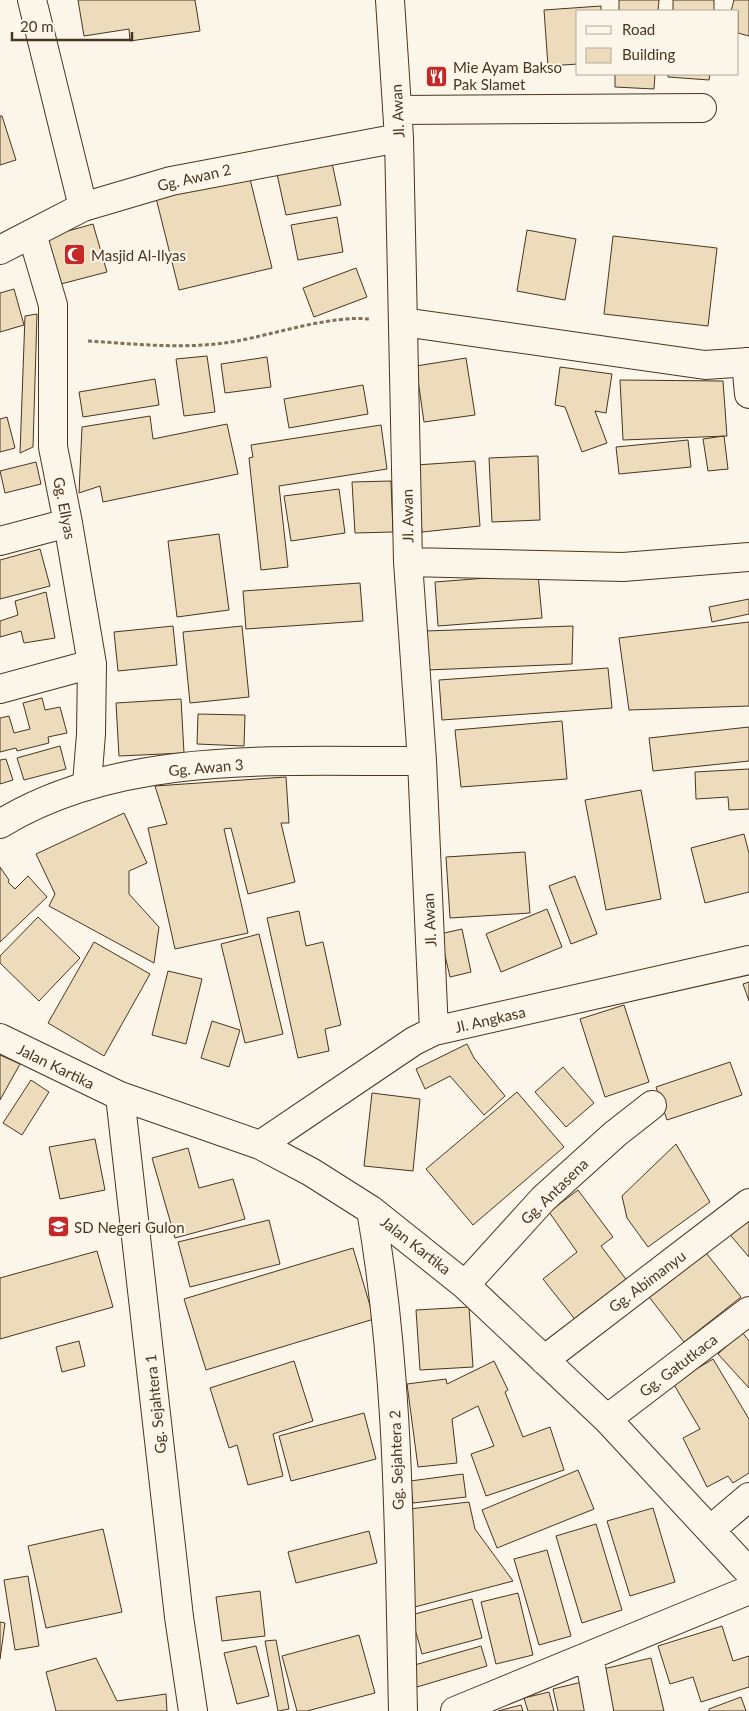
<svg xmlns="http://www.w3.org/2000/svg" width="749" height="1711" viewBox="0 0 749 1711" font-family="Lato,sans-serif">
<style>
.building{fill:#ecdcbc;stroke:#4a3520}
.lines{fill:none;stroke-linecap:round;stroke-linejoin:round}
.minor-casing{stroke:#4a3520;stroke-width:30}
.path{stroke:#7f6f5c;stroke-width:3;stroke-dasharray:4 2.5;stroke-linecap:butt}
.minor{stroke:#fbf6e9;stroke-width:28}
.labels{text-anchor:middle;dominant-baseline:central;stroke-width:4;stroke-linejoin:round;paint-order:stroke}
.poi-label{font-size:15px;fill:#4a3520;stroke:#fbf6e9;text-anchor:start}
.street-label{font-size:15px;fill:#4a3520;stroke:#fbf6e9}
</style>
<rect width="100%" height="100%" fill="#fbf6e9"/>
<path class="building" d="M78,0H195L200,31L130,41L129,29L84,36Z
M619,0H659L658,11H619Z
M673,0H714V11H673Z
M734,0H749V36L738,33V11H731Z
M601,6V11H578V64L548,66L544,10Z
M615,74H655L654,89L615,87Z
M668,74H710L709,80L668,77Z
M0,116H2L16,160L0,165Z
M332,163L341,205L286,215L277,174Z
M249,175L272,268L179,290L156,198Z
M337,217L343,252L298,260L291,225Z
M93,224L107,272L57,285L43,238Z
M527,230L576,239L565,300L517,291Z
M613,236L717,248L708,326L604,314Z
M356,268L367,297L314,317L303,288Z
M14,289L24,325L0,332V293Z
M37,314L33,447L20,453L25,316Z
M207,356L215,412L184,416L176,359Z
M267,357L271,387L225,393L221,364Z
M466,358L475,415L424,422L416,366Z
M560,367L612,374L606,413L595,411L607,443L582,452L565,407L555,405Z
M155,379L159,405L83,417L79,392Z
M620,380L723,381L727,436L623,440Z
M363,385L368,414L289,428L284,399Z
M150,416L153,439L227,424L238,474L103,502L100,486L79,493L82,427Z
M7,417L15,448L0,452V419Z
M381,425L387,469L279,486L288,567L261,570L249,458L253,457L251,445Z
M724,436L728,469L708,471L703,439Z
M688,440L691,467L619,474L616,447Z
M538,456L540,520L492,522L489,458Z
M475,461L480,526L422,532L416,465Z
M36,462L41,484L5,493L0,471Z
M391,481L393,532L355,533L352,482Z
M339,489L345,533L291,541L284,496Z
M219,534L229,610L177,617L168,541Z
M40,549L50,586L0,599V560Z
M538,574L542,618L438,626L435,582Z
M360,583L363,621L246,629L243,591Z
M46,592L55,638L24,643L21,631L0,637V621L18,615L15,601Z
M749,599V614L712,622L709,607Z
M749,622V706L629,710L619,638Z
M173,626L177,665L118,671L114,632Z
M242,626L249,697L190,703L183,632Z
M573,626L572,664L427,670L425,631Z
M608,668L612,708L442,720L439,680Z
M42,698L45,710L60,707L67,733L48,737L49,743L17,751L16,748L0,752V718L9,716L14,733L30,729L23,703Z
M181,699L184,753L119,756L116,703Z
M198,714L245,715L244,746L197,744Z
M562,721L567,779L461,787L455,730Z
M749,727V761L653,771L649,738Z
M60,746L66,769L24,780L17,758Z
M6,759L13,780L0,784V760Z
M749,769V809L729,810L728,797L696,799L695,772Z
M286,777L289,823H281L295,882L248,894L231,828L224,829L248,933L175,949L148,828L167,824L155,786Z
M641,790L661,899L606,910L585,800Z
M124,813L147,863L129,871V894L159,927L154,963L49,906L55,894L36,854Z
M744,834L749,853V892L705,903L691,848Z
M525,852L530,913L450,918L446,857Z
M0,867L9,880L8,882L15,889L28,876L47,897L0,942Z
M575,876L597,934L571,944L549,886Z
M547,909L562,947L501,972L486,934Z
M299,911L306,946L323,942L341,1025L325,1029L329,1051L298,1058L267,918Z
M38,917L80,958L39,1001L0,963V956Z
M462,929L471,972L450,977L440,934Z
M259,934L283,1034L245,1043L221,944Z
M94,942L150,974L104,1056L48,1023Z
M168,971L202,979L186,1044L152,1035Z
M749,982V1001L743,984Z
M624,1005L649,1082L605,1097L580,1019Z
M212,1021L240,1030L229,1067L201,1058Z
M467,1044L474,1058L505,1096L484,1115L450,1076L425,1089L416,1069Z
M0,1055L20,1064L0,1100Z
M730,1062L742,1095L667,1120L656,1087Z
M563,1067L594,1103L566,1127L535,1092Z
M31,1080L49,1092L22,1135L3,1123Z
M517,1092L564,1147L473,1225L426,1169Z
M372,1093L420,1099L413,1171L364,1166Z
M95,1139L105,1190L60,1199L49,1147Z
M676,1144L710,1202L648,1247L627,1218L622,1196Z
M188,1148L199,1188L233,1179L245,1219L175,1238L152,1158Z
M578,1190L613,1237L601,1246L628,1282L577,1322L543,1279L577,1252L549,1212Z
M749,1210V1257L726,1230Z
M269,1220L280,1264L190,1287L178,1242Z
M353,1248L374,1319L206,1370L184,1299Z
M703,1249L741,1297L684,1342L646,1293Z
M97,1251L113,1307L0,1339V1278Z
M469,1307L473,1367L420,1370L416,1310Z
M742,1332L749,1341V1388L718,1354Z
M79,1341L85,1366L62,1372L56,1347Z
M713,1359L749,1419V1473L733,1483L728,1476L707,1487L683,1438L700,1429L673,1383Z
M294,1361L313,1421L273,1434L283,1476L248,1485L237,1445L229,1448L210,1388Z
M494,1361L508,1390L505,1392L523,1437L550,1427L564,1470L486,1496L471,1454L494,1446L478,1406L452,1419L457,1463L418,1467L407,1384L446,1379L447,1384Z
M364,1413L376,1459L291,1481L279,1436Z
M578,1470L594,1509L497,1548L482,1510Z
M463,1474L466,1497L413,1503L410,1481Z
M469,1502L475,1529L513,1581L411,1608L409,1509Z
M653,1508L675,1582L630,1596L607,1521Z
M596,1524L622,1610L582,1623L556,1536Z
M103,1529L122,1612L46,1628L28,1546Z
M369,1531L377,1563L296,1583L288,1552Z
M547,1550L571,1636L539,1645L514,1559Z
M28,1576L39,1646L15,1650L4,1580Z
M260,1591L265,1636L222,1641L216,1597Z
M518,1593L533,1655L496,1664L481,1602Z
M472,1599L482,1638L422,1654L411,1615Z
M0,1622L5,1623L0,1659Z
M722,1626L733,1661L749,1656V1687L701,1702L693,1677L670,1684L658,1646Z
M359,1635L375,1693L307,1711H297L282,1656Z
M276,1640L289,1709L278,1711L265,1641Z
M256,1646L269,1696L237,1704L224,1653Z
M481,1646L487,1666L417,1687L411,1666Z
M96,1658L117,1701L166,1694L167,1711H56L46,1672Z
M651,1658L664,1711H613L603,1669Z
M582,1682L589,1711H558L553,1689Z
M549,1692L554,1711H528L524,1698Z
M741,1697L746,1711H709V1709Z
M521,1705L523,1711H498Z"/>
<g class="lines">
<defs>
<path id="minor" d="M32,0L83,207
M390,0L399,138L408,562L422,761L434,1031
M397,110L702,108
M32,234L53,305V447L68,523L92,664L91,734L87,784
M0,250L83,207L171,181L399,138
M403,322L705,365L749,362
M746,362L749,394
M0,541L68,523
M408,562L623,567L749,557
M0,689L92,664
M0,824C122,749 284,762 422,761
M0,1038L120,1096L260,1145L311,1172L371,1210L465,1285L607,1419L749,1572
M120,1096L179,1617L193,1711
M260,1145L414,1041L434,1031L749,960
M371,1210C400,1375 399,1544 403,1711
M465,1285L543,1199L615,1134L652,1105
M544,1360L749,1203
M607,1419L749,1311
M710,1530L749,1497
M589,1656L599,1711
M455,1711L749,1590"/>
</defs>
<use href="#minor" class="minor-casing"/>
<path class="path" d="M88,341C137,344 187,350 237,341C275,334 332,315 369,319"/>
<use href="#minor" class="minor"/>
</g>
<defs>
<symbol id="restaurant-square" viewBox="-11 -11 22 22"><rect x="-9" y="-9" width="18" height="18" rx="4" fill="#c62828" stroke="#fbf6e9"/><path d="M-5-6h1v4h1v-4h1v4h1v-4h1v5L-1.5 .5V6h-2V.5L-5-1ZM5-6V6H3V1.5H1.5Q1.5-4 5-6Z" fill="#fff"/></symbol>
<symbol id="mosque-square" viewBox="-11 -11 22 22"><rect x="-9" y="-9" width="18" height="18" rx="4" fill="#c62828" stroke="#fbf6e9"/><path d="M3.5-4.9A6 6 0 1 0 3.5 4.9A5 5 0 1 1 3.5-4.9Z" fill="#fff"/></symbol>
<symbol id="school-square" viewBox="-11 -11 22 22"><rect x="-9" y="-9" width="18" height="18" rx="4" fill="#c62828" stroke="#fbf6e9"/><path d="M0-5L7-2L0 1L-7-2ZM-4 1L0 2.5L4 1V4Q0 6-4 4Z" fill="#fff"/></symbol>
</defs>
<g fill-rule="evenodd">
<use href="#restaurant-square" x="424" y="64" width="25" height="25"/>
<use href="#mosque-square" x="62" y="242" width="25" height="25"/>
<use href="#school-square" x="46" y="1214" width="25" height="25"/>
</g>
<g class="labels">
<g class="poi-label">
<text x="453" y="67">Mie Ayam Bakso<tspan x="453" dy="17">Pak Slamet</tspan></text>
<text x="91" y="255">Masjid Al-Ilyas</text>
<text x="74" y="1227">SD Negeri Gulon</text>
</g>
<g class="street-label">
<text transform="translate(397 111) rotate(-93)">Jl. Awan</text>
<text transform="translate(194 177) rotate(-13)">Gg. Awan 2</text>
<text transform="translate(65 508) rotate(79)">Gg. Ellyas</text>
<text transform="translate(407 516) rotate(-91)">Jl. Awan</text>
<text transform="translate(206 767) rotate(-5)">Gg. Awan 3</text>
<text transform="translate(429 920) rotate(-93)">Jl. Awan</text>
<text transform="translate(490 1019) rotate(-13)">Jl. Angkasa</text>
<text transform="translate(56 1066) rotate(26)">Jalan Kartika</text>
<text transform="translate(554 1191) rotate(-44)">Gg. Antasena</text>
<text transform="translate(416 1245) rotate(38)">Jalan Kartika</text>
<text transform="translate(647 1281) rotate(-37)">Gg. Abimanyu</text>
<text transform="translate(678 1365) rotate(-37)">Gg. Gatutkaca</text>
<text transform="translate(155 1404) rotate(-96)">Gg. Sejahtera 1</text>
<text transform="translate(396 1460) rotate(-92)">Gg. Sejahtera 2</text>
</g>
</g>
<rect x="576" y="10" width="162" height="65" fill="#fbf6e9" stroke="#b4a999"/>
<rect x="586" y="26" width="25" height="8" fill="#fbf6e9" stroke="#b4a999"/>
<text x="622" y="35" font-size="15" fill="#4a3520">Road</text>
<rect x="586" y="48" width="25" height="15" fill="#ecdcbc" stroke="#b4a999"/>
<text x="622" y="60" font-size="15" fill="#4a3520">Building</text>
<path d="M12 32v8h120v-8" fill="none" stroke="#4a3520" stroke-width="2.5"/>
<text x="20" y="32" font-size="15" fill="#4a3520" stroke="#fbf6e9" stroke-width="4" paint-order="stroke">20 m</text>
</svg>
